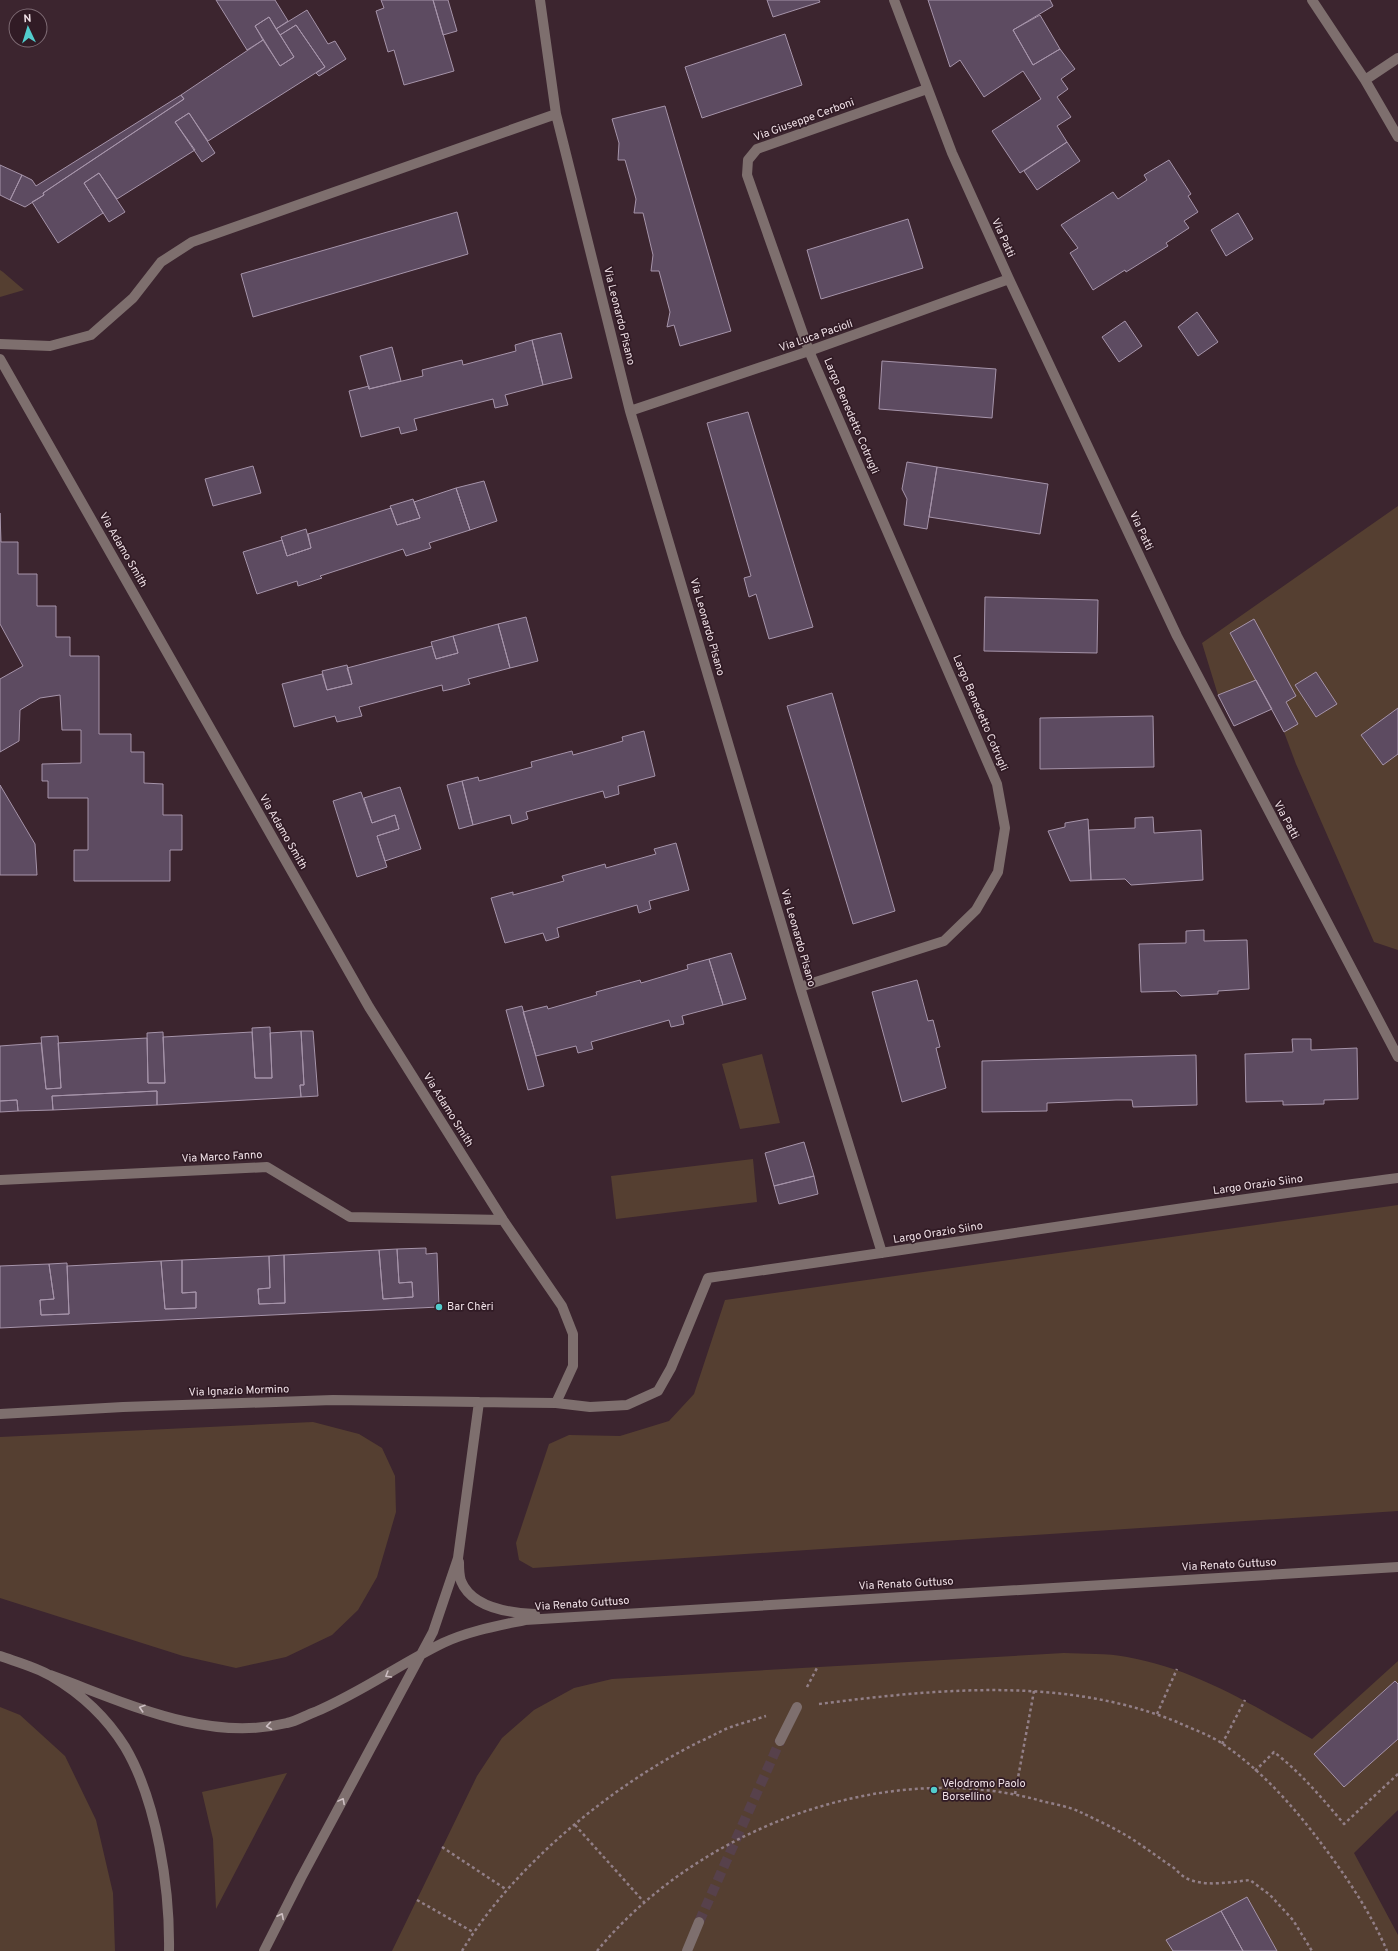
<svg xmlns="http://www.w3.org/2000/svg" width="1398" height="1951" viewBox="0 0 1398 1951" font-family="Overpass,sans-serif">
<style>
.green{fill:#553f31}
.building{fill:#5d4b61;stroke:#a694aa}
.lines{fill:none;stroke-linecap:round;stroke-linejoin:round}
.minor-tunnel{stroke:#57414b;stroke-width:10;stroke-dasharray:10 5;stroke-linecap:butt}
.path{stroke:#927f87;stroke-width:2.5;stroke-dasharray:3 3;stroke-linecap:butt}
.minor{stroke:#7e6f6e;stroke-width:10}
.oneway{stroke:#cebfc3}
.poi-dot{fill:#52cdcd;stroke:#311b25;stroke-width:1.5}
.labels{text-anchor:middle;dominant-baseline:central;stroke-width:3.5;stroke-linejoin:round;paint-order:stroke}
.street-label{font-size:11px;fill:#f0e1e7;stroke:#311b25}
.poi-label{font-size:11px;fill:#f0e1e7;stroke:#311b25;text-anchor:start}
</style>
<rect width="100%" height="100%" fill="#3c252f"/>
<path class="green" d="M0,270L3,272L24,290L0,297Z
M1398,506V950L1374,942L1296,764L1284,732L1272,709L1234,726L1218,695L1202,643Z
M762,1054L780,1123L740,1129L722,1064Z
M753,1159L757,1202L616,1219L611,1176Z
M1398,1205V1511L533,1568L519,1560L516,1543L549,1444L569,1435L620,1436L669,1421L694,1394L725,1300Z
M313,1422L359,1434L382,1448L395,1476L396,1512L377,1577L358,1610L332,1635L286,1657L236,1668L183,1656L0,1598V1437Z
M1064,1653C1084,1654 1107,1653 1127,1657C1195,1669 1253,1705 1312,1739L1398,1661V1810L1354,1853L1398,1935V1951H392L477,1776L502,1738L534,1710L574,1688L612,1679Z
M0,1707L20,1715L65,1756L96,1820L113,1893L115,1951H0Z
M287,1773L216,1909L213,1839L202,1792Z"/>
<path class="building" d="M216,0H275L288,21L276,29L269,17L255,26L263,40L247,50Z
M381,0H433L454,71L404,85L394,50L388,52L376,11L384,8Z
M433,0H448L457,31L443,35Z
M767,0H819L820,2L773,17Z
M928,0H1050L1053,6L1013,30L1033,65L1060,49L1075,69L1061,79L1068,89L1057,97L1071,117L1057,126L1067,142L1020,173L992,131L1041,99L1023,71L984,97L960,60L950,67Z
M307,10L328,44L335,41L346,59L319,76L316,73L325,67L296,25L280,35L276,29Z
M1040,15L1060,49L1033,65L1013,30Z
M269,17L294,57L280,66L255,26Z
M296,25L325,67L208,141L189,113L175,122L195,150L117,199L99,173L84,183L103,213L58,243L32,202L44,195L43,193L184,99L181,95L263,40L280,66L294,57L280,35Z
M785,34L802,85L702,118L685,67Z
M181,95L184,99L43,193L44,195L25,207L10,200L22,175L32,180L36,186Z
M665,106L731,331L680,346L674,325L667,327L670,312L666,297L659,271H651L653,255L643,213H634L636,199L625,160H618L619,143L612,119Z
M189,113L215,153L202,162L175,122Z
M1067,142L1080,161L1037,190L1024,171Z
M1169,160L1191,194L1188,196L1198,212L1184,221L1189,228L1166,243L1168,246L1126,272L1125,270L1093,290L1070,253L1078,248L1061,225L1113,192L1118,199L1147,180L1144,175Z
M0,165L22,175L10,200L0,195Z
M99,173L125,212L109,222L84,183Z
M457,212L468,254L253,317L241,274Z
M1238,213L1253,239L1226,256L1211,230Z
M908,219L923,268L821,299L807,250Z
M1197,312L1218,342L1198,356L1178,327Z
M1125,321L1142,346L1119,362L1102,337Z
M561,333L572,378L543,385L532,340Z
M532,340L543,385L505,395L508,405L495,408L493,399L414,419L417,430L401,434L399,427L361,437L349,391L369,386V389L423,376L422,370L462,360L463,365L516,351L515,345Z
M392,347L401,381L369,389L360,356Z
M882,361L996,369L992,418L879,409Z
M748,412L813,627L769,639L756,594L749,597L744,578L751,576L707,423Z
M907,462L937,467L927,529L904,525L907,499L902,489Z
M253,466L261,493L213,506L205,479Z
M937,467L1048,484L1040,534L929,517Z
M484,481L497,521L470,530L456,488Z
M456,488L470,530L429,543L431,548L406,556L403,549L320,576L322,578L298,586L297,581L257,594L243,552L282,540L287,556L311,548L308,534L391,508L397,525L420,518L414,502Z
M413,499L420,518L397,525L390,506Z
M0,513L1,542H18V574H37V606H56V637H70V656H99V734H131V752H144V783L163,784V815H182V850H170V881H74V850H88V798H48V781H42V764L81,763V730H62L60,695L40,698L20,710L19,741L0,752V679L23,666L0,624Z
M306,529L311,548L287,556L281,537Z
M985,597L1098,600L1097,653L984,651Z
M526,617L538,661L510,668L498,624Z
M1254,619L1296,696L1286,702L1298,724L1284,732L1230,633Z
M498,624L510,668L468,679L470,684L452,689L443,691L442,685L359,707L362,716L337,722L335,716L294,727L282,684L322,674L327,690L352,684L347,668L432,646L436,659L458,653L453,636Z
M453,636L458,653L436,659L431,642Z
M347,665L352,684L327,690L322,671Z
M1316,672L1337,704L1316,717L1295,685Z
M1256,680L1272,709L1234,726L1218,695Z
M832,693L895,911L853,924L787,706Z
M1398,708V754L1383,765L1361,735Z
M1153,716L1154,767L1040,769V718Z
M644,731L655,776L618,786L619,794L605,798L603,791L526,812L528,819L512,824L510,815L473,825L462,781L478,777L479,781L532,767L531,762L572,751L573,755L602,747L623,741L622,737Z
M462,781L473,825L459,829L447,785Z
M0,785L35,844L37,875H0Z
M400,787L421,849L385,861L377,836L399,829L395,815L372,823L364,798Z
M361,792L372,823L395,815L399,829L377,836L387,867L357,877L333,801Z
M1153,817L1154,833L1201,830L1203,880L1131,885L1125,879L1091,880L1089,830L1135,828V818Z
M1088,819L1091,880L1070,881L1048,831L1065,827V823Z
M676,843L689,890L649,901L651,909L639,913L637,905L557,928L559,937L546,941L543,933L505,943L491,898L513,892V895L564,881L562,876L605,864L606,868L656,854L654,849Z
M1204,930V941L1247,940L1249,989L1218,991V994L1181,996L1176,991L1141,992L1139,944L1186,943V931Z
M731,953L746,999L723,1005L709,959Z
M709,959L723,1005L682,1016L684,1024L671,1027L669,1020L591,1042L593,1049L578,1053L576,1046L536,1056L523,1012L547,1006L548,1009L597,995L596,992L640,980L641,983L688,969L687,965Z
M917,980L928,1021L933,1020L940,1047L936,1048L946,1088L902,1102L872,992Z
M522,1006L544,1086L528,1090L506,1010Z
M270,1027L272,1078H255L252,1028Z
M301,1031L304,1085H300L301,1097L157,1105V1091L52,1096L53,1110L18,1111L17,1100L0,1101V1046L41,1043L46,1089L61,1088L58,1043L147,1038L148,1083H165L163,1037L252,1032L255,1078H272L270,1033Z
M301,1031H313L318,1096L301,1097L300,1085H304Z
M163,1032L165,1083H148L147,1033Z
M58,1036L61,1088L46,1089L41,1037Z
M1292,1039H1311V1050L1357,1048L1358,1099L1324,1100V1104L1283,1105V1101L1246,1102L1245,1054L1293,1052Z
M1196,1055L1197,1105L1133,1107L1132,1100H1116L1047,1103V1111L982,1112V1061Z
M157,1091V1105L53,1110L52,1096Z
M17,1100L18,1111L0,1112V1101Z
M804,1142L814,1176L774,1186L765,1153Z
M814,1176L818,1194L779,1204L774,1186Z
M426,1248V1254L437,1253L439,1307L0,1328V1266L49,1264L54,1299L40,1300L41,1315L69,1314L67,1266L161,1261L165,1309L196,1308V1292L182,1293V1260L269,1256L270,1288L258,1289L259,1304L285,1303L284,1255L379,1250L383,1299L413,1297L412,1282L399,1283L397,1249Z
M397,1249L399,1283L412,1282L413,1297L383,1299L379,1250Z
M284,1255L285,1303L259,1304L258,1289L270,1288L269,1256Z
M182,1260V1293L196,1292V1308L165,1309L161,1261Z
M67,1263L69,1314L41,1315L40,1300L54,1299L49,1264Z
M1395,1681L1398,1684V1739L1344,1787L1314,1754Z
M1247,1897L1277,1951H1243L1221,1911Z
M1221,1911L1243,1951H1173L1166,1940Z"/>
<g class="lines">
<path class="minor-tunnel" d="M699,1922L780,1741"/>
<path class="path" d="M807,1687L818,1666
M819,1704C937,1689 1064,1676 1177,1722C1192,1729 1210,1735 1223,1744C1261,1770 1294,1807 1321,1843C1346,1876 1371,1913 1387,1951
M1157,1714L1177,1669
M1222,1744L1245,1700
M1255,1771L1274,1752C1301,1773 1322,1798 1344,1824L1398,1774
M1015,1794L1034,1691
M575,1825L644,1902
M442,1847L507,1890
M417,1900L473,1932
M462,1951C512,1867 613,1784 701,1741C711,1737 720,1731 731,1727C742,1723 754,1720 766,1716
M597,1951C697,1829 884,1758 1038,1800C1052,1804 1068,1806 1080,1812C1099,1821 1121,1831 1138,1843C1150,1851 1162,1860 1174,1868C1178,1872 1183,1877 1188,1879C1207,1887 1230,1882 1250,1880L1270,1895L1293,1920L1312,1951"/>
<path class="minor" d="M540,0L556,114L630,411L800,987L882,1253
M894,0L952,153L1009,279L1177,636L1398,1057
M1312,0L1365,80L1398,137
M1365,80L1398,58
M0,344L50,346L91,335L133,298L161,262L192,242L556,114
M0,359L369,1007L503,1220L562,1306L573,1334V1366L556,1403L479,1402L458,1558L433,1632L301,1878L264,1951
M630,411L809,351L1009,279
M800,987L944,941L976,910L998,872L1005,828L997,784L809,351L747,175L748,160L757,149L927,89
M0,1180L267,1167L350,1217L503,1220
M556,1403L590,1407L627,1405L658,1391L671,1368L708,1278C938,1246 1167,1208 1398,1178
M0,1414L123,1407L333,1400L479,1402
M459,1562C459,1568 459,1575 461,1581C472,1608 510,1613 535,1614
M0,1656C17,1662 36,1667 51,1676C80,1693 107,1718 125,1747C157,1801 170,1889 169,1951
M50,1675C125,1702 206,1743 287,1723C297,1721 306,1715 315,1712C360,1693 400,1664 443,1643C469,1631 497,1626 525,1620L1398,1567
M780,1741L797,1707
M687,1951L699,1922"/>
</g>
<defs><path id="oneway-chevron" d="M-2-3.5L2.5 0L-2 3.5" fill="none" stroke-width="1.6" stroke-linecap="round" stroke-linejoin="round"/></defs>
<g class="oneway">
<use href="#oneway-chevron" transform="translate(388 1675) rotate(149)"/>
<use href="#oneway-chevron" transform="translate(142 1708) rotate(-162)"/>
<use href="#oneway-chevron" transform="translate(269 1726) rotate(172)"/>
<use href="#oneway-chevron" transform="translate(342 1801) rotate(-62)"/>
<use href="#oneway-chevron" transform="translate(281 1916) rotate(-63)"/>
</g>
<g class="poi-dot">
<circle cx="439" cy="1307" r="4"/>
<circle cx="934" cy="1790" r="4"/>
</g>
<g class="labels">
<g class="street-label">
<text transform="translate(804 120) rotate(-20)">Via Giuseppe Cerboni</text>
<text transform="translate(1003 238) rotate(66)">Via Patti</text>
<text transform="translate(619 316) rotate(76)">Via Leonardo Pisano</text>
<text transform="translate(816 336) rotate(-19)">Via Luca Pacioli</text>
<text transform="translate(851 416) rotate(67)">Largo Benedetto Cotrugli</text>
<text transform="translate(1141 531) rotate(65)">Via Patti</text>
<text transform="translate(123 550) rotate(60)">Via Adamo Smith</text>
<text transform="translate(707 627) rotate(74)">Via Leonardo Pisano</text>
<text transform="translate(980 713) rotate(67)">Largo Benedetto Cotrugli</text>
<text transform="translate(1286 820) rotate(62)">Via Patti</text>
<text transform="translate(283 832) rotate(60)">Via Adamo Smith</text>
<text transform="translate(798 938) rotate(74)">Via Leonardo Pisano</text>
<text transform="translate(448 1110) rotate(58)">Via Adamo Smith</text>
<text transform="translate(222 1157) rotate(-3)">Via Marco Fanno</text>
<text transform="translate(1258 1185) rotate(-8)">Largo Orazio Siino</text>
<text transform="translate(938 1233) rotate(-9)">Largo Orazio Siino</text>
<text transform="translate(239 1391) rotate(-2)">Via Ignazio Mormino</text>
<text transform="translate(1229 1565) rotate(-3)">Via Renato Guttuso</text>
<text transform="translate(906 1584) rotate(-3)">Via Renato Guttuso</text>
<text transform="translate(582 1604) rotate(-4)">Via Renato Guttuso</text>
</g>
<g class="poi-label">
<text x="447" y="1307">Bar Chèri</text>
<text x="942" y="1784">Velodromo Paolo<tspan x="942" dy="13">Borsellino</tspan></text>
</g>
</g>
<g transform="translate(28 28) rotate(356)"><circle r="19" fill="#311b25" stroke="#7d6a73"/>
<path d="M0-3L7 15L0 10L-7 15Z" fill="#52cdcd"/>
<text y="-6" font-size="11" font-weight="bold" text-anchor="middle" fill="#f0e1e7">N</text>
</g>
</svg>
